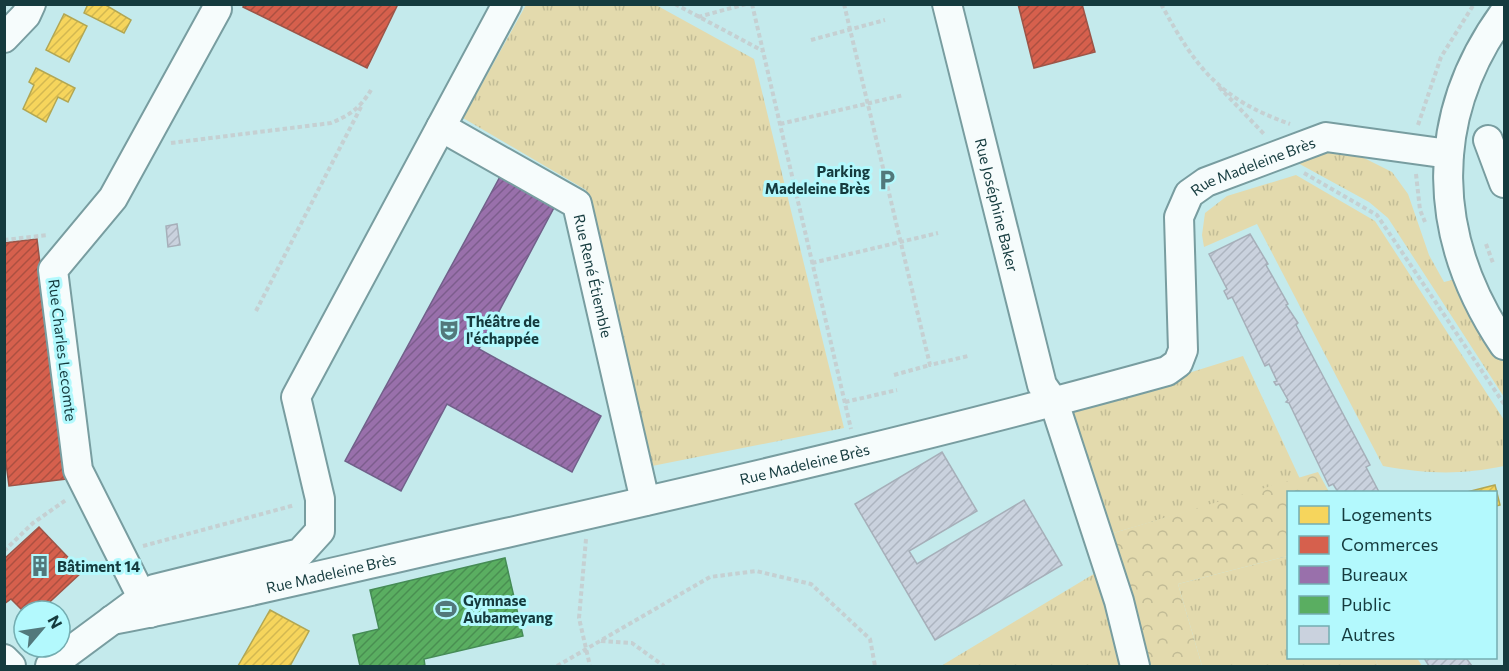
<svg xmlns="http://www.w3.org/2000/svg" width="1509" height="671" viewBox="0 0 1509 671" font-family="Commissioner,sans-serif">
<style>
.grass{fill:url(#grass-tufts)}
.forest{fill:url(#forest-crowns)}
.homes{fill:url(#homes-hatch);stroke:#b2a753;stroke-width:1.5}
.shops{fill:url(#shops-hatch);stroke:#9c5548;stroke-width:1.5}
.offices{fill:url(#offices-hatch);stroke:#71608a;stroke-width:1.5}
.public{fill:url(#public-hatch);stroke:#458c56;stroke-width:1.5}
.building{fill:url(#building-hatch);stroke:#a6afb9;stroke-width:1.5}
.lines{fill:none;stroke-linecap:round;stroke-linejoin:round}
.minor-casing{stroke:#789da0;stroke-width:32}
.path{stroke:#c5d0d2;stroke-width:4;stroke-dasharray:4.5 3;stroke-linecap:butt}
.minor{stroke:#f6fcfc;stroke-width:28}
.labels{text-anchor:middle;dominant-baseline:central;stroke-width:6;stroke-linejoin:round;paint-order:stroke}
.street-label{font-size:15px;fill:#153b3e;stroke:#b3f9fd}
.poi-label{font-size:15px;font-weight:bold;fill:#153b3e;stroke:#b3f9fd;text-anchor:start}
</style>
<defs>
<pattern id="grass-tufts" width="24" height="20" patternUnits="userSpaceOnUse" patternTransform="scale(1.5)"><rect width="24" height="20" fill="#e3daad"/><path d="M3 7l-1-3M5 7V3M7 7l1-3M15 17l-1-3M17 17v-4M19 17l1-3" fill="none" stroke="#c2bc96"/></pattern>
<pattern id="forest-crowns" width="20" height="18" patternUnits="userSpaceOnUse" patternTransform="scale(1.5)"><rect width="20" height="18" fill="#e3daad"/><path d="M2 6a3 3 0 1 1 6 0M12 15a3 3 0 1 1 6 0" fill="none" stroke="#c2bc96"/></pattern>
<pattern id="homes-hatch" width="6" height="6" patternUnits="userSpaceOnUse" patternTransform="scale(1.5)"><rect width="6" height="6" fill="#f6d55c"/><path d="M-1 1l2-2M0 6l6-6M5 7l2-2" fill="none" stroke="#d2b851"/></pattern>
<pattern id="shops-hatch" width="6" height="6" patternUnits="userSpaceOnUse" patternTransform="scale(1.5)"><rect width="6" height="6" fill="#d6604d"/><path d="M-1 1l2-2M0 6l6-6M5 7l2-2" fill="none" stroke="#ac5041"/></pattern>
<pattern id="offices-hatch" width="6" height="6" patternUnits="userSpaceOnUse" patternTransform="scale(1.5)"><rect width="6" height="6" fill="#9970ab"/><path d="M-1 1l2-2M0 6l6-6M5 7l2-2" fill="none" stroke="#7c5d8d"/></pattern>
<pattern id="public-hatch" width="6" height="6" patternUnits="userSpaceOnUse" patternTransform="scale(1.5)"><rect width="6" height="6" fill="#5aae61"/><path d="M-1 1l2-2M0 6l6-6M5 7l2-2" fill="none" stroke="#498f51"/></pattern>
<pattern id="building-hatch" width="6" height="6" patternUnits="userSpaceOnUse" patternTransform="scale(1.5)"><rect width="6" height="6" fill="#cad2de"/><path d="M-1 1l2-2M0 6l6-6M5 7l2-2" fill="none" stroke="#adb5c0"/></pattern>
</defs>
<rect width="100%" height="100%" fill="#c4eaec"/>
<path class="grass" d="M526,5H656L754,59L844,428L652,466L586,190L463,118Z
M1338,145L1392,172L1408,194L1429,255L1444,282L1456,279L1504,359V397L1388,218L1369,202L1296,162Z
M1296,175L1375,221L1504,420V466C1461,475 1427,474 1383,466L1257,224L1204,247L1202,235L1205,213L1227,196Z
M1243,356L1300,479L1110,534L1070,410Z
M1288,556V658H1375L1378,666H1202L1178,584Z
M1102,569L1124,666H941Z"/>
<path class="forest" d="M1318,472L1329,492H1288V556L1178,584L1202,666H1148L1110,534Z
M1375,658H1417L1422,666H1378Z"/>
<path class="homes" d="M88,4H104L131,20L124,33L84,13Z
M64,14L87,26L69,62L46,50Z
M36,68L75,88L68,102L58,97L46,122L23,109L34,85L29,82Z
M1495,485L1500,505L1496,506V492H1467Z
M270,610L309,631L290,666H238Z"/>
<path class="shops" d="M244,4H398L367,68L243,7Z
M1018,4H1082L1095,52L1034,68Z
M37,239L66,479L9,486L4,448V243Z
M39,527L82,572L40,611L24,612L11,599L4,604V559Z"/>
<path class="offices" d="M502,173L557,202L479,349L601,416L572,472L447,404L401,491L345,461Z"/>
<path class="public" d="M505,558L523,636L424,659L425,666H360L353,635L379,629L370,590Z"/>
<path class="building" d="M177,224L180,245L168,247L166,226Z
M1250,234L1268,264L1266,265L1288,304L1286,305L1298,323L1296,325L1370,465L1366,467L1379,492H1338L1333,484L1329,486L1289,403L1286,402L1288,400L1279,384L1276,385L1274,382L1277,381L1269,364L1265,366L1236,305L1232,297L1228,299L1224,291L1227,289L1209,254Z
M942,452L977,511L909,551L917,564L1024,500L1062,565L935,640L855,504Z
M1424,658H1466L1472,666H1429Z"/>
<g class="lines">
<defs>
<g id="minor">
<path id="s1" d="M947,4L1042,385L1054,402L1119,601L1135,666"/>
<path d="M1504,13C1427,119 1432,238 1504,345"/>
<path d="M4,38L26,15L31,4"/>
<path id="s2" d="M441,127L577,204L645,501"/>
<path d="M1488,140L1504,183"/>
<path d="M150,613L78,470L53,270L113,198L217,9"/>
<path id="s3" d="M112,620C244,595 374,562 506,533C727,483 948,432 1167,371L1178,363L1183,350L1179,217L1189,194L1206,182L1326,137L1449,154"/>
<path d="M4,659L11,666"/>
<path d="M50,666L154,589L300,553L320,531V499L296,397L507,4"/>
</g>
</defs>
<use href="#minor" class="minor-casing"/>
<path class="path" d="M675,4L763,51
M752,4L851,429
M844,4L930,365L968,356
M1161,4C1196,68 1219,99 1290,124
M698,17L746,4
M811,40L885,20
M1219,87L1264,134
M780,124L904,95
M1418,125L1441,57L1474,4
M171,143L331,123C350,115 360,108 371,90
M1304,173L1377,215L1504,404
M1416,174L1420,210L1425,222
M4,240L48,235
M1486,244L1493,263
M812,263L938,233
M256,311L362,105
M894,375L930,365
M845,402L897,390
M586,539L579,618L590,666
M143,546L295,505
M4,551L33,523L66,500
M601,641L632,643L664,666
M557,666L710,577L756,571L811,584L870,639L875,666"/>
<use href="#minor" class="minor"/>
</g>
<defs>
<symbol id="parking-bare" viewBox="-9 -9 18 18"><path d="M-3.5-5.5H1a3.5 3.5 0 0 1 0 7H-1V5.5H-3.5ZM-1-3.4V-.6H.8a1.4 1.4 0 0 0 0-2.8Z" fill="#52787b" stroke="#b3f9fd" stroke-width="2.5" paint-order="stroke"/></symbol>
<symbol id="theatre-bare" viewBox="-9 -9 18 18"><path d="M-5-5.5Q0-4 5-5.5V0Q5 5 0 6Q-5 5-5 0ZM-3.3-2.5H-1v1.5H-3.3ZM1-2.5H3.3v1.5H1ZM-2.8 1Q0 5.5 2.8 1Z" fill="#52787b" stroke="#b3f9fd" stroke-width="2.5" paint-order="stroke"/></symbol>
<symbol id="building-bare" viewBox="-9 -9 18 18"><path d="M-4-6H4V6H1V3H-1V6H-4ZM-2.5-4.3h1.7v1.8h-1.7ZM.8-4.3h1.7v1.8H.8ZM-2.5-1h1.7V.8h-1.7ZM.8-1h1.7V.8H.8Z" fill="#52787b" stroke="#b3f9fd" stroke-width="2.5" paint-order="stroke"/></symbol>
<symbol id="stadium-bare" viewBox="-9 -9 18 18"><path d="M0-5a6.5 5 0 1 0 0 10a6.5 5 0 1 0 0-10ZM-3.5-1.8h7v3.6h-7Z" fill="#52787b" stroke="#b3f9fd" stroke-width="2.5" paint-order="stroke"/></symbol>
</defs>
<g fill-rule="evenodd">
<use href="#parking-bare" x="872" y="165" width="30" height="30"/>
<use href="#theatre-bare" x="434" y="315" width="30" height="30"/>
<use href="#building-bare" x="25" y="551" width="30" height="30"/>
<use href="#stadium-bare" x="431" y="594" width="30" height="30"/>
</g>
<g class="labels">
<g class="street-label">
<text stroke="none"><textPath href="#s3" startOffset="1340">Rue Madeleine Brès</textPath></text>
<text stroke="none"><textPath href="#s1" startOffset="207">Rue Joséphine Baker</textPath></text>
<text stroke="none"><textPath href="#s2" startOffset="230">Rue René Étiemble</textPath></text>
<text transform="translate(63 350) rotate(83)">Rue Charles Lecomte</text>
<text stroke="none"><textPath href="#s3" startOffset="710">Rue Madeleine Brès</textPath></text>
<text stroke="none"><textPath href="#s3" startOffset="224">Rue Madeleine Brès</textPath></text>
</g>
<g class="poi-label">
<text x="870" y="171" text-anchor="end">Parking<tspan x="870" dy="17">Madeleine Brès</tspan></text>
<text x="466" y="321">Théâtre de<tspan x="466" dy="17">l'échappée</tspan></text>
<text x="57" y="566">Bâtiment 14</text>
<text x="463" y="600">Gymnase<tspan x="463" dy="17">Aubameyang</tspan></text>
</g>
</g>
<rect width="1509" height="671" fill="none" stroke="#153b3e" stroke-width="12"/>
<rect x="1287" y="491" width="210" height="168" fill="#b3f9fd" stroke="#74adb1" stroke-width="1.5"/>
<rect x="1299" y="506" width="30" height="18" fill="#f6d55c" stroke="#74adb1" stroke-width="1.5"/>
<text x="1341" y="521" font-size="18" fill="#153b3e">Logements</text>
<rect x="1299" y="536" width="30" height="18" fill="#d6604d" stroke="#74adb1" stroke-width="1.5"/>
<text x="1341" y="551" font-size="18" fill="#153b3e">Commerces</text>
<rect x="1299" y="566" width="30" height="18" fill="#9970ab" stroke="#74adb1" stroke-width="1.5"/>
<text x="1341" y="581" font-size="18" fill="#153b3e">Bureaux</text>
<rect x="1299" y="596" width="30" height="18" fill="#5aae61" stroke="#74adb1" stroke-width="1.5"/>
<text x="1341" y="611" font-size="18" fill="#153b3e">Public</text>
<rect x="1299" y="626" width="30" height="18" fill="#cad2de" stroke="#74adb1" stroke-width="1.5"/>
<text x="1341" y="641" font-size="18" fill="#153b3e">Autres</text>
<g transform="translate(42 629) rotate(61)"><circle r="28" fill="#b3f9fd" stroke="#74adb1" stroke-width="1.5"/>
<path d="M0-4.5L10 22L0 15L-10 22Z" fill="#52787b"/>
<text y="-9" font-size="16" font-weight="bold" text-anchor="middle" fill="#153b3e">N</text>
</g>
</svg>
